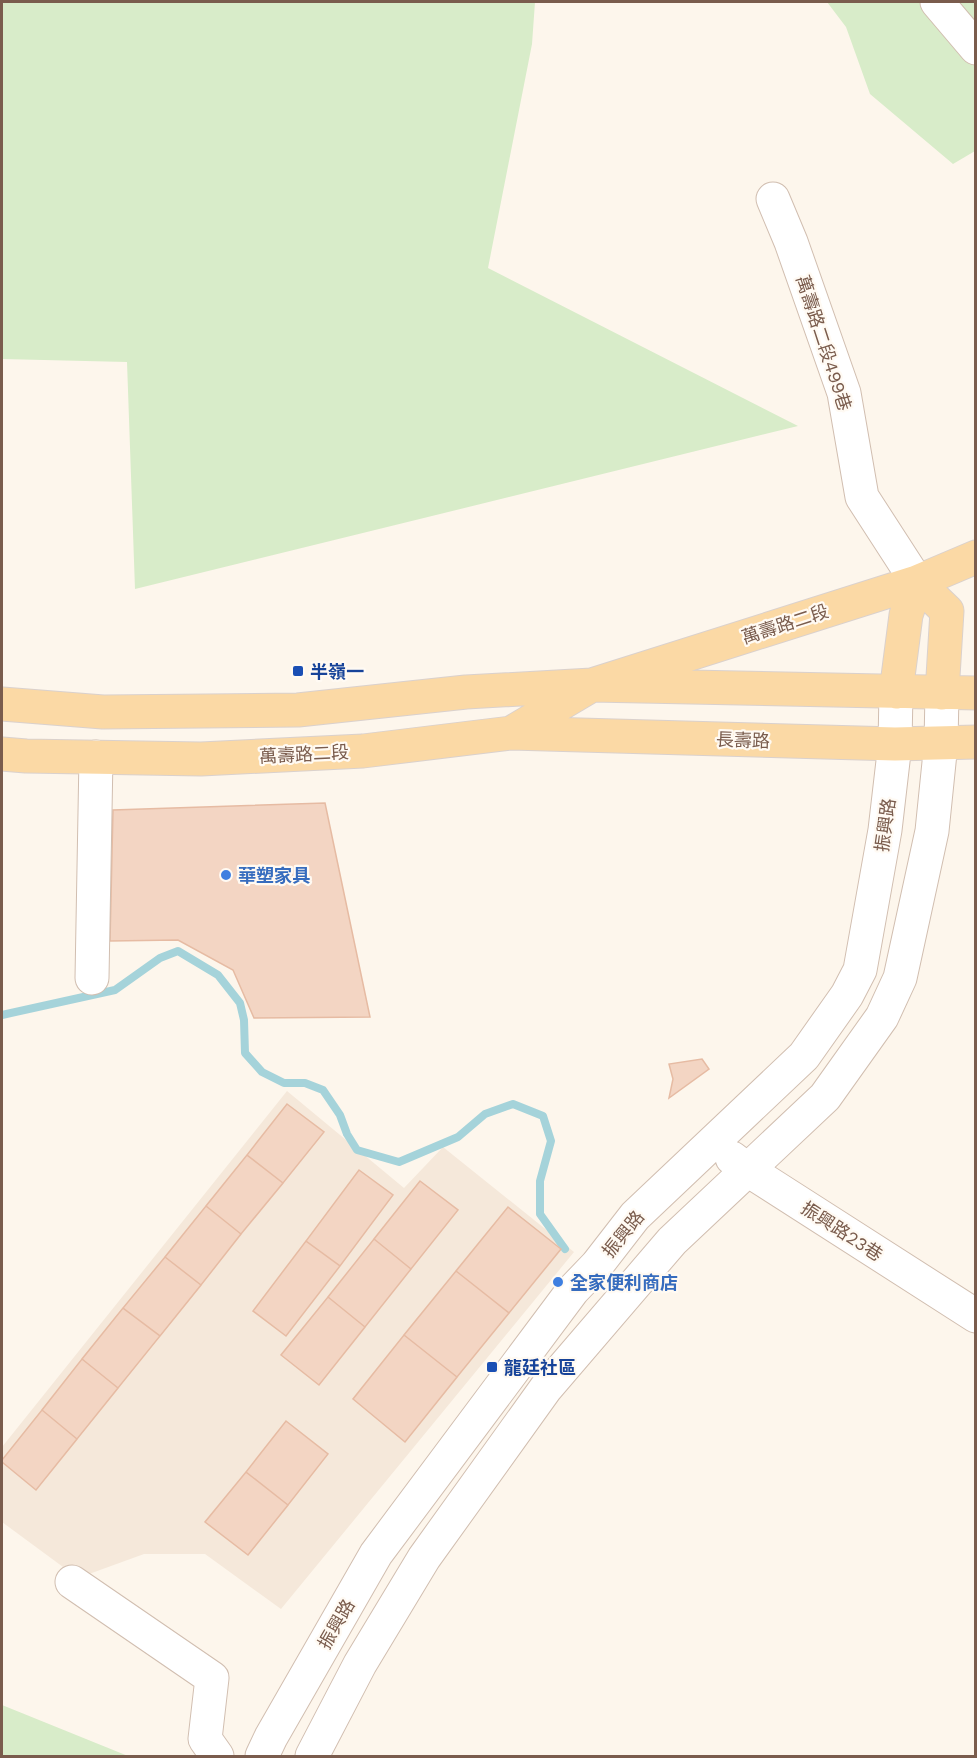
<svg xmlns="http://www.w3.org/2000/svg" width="977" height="1758" viewBox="0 0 977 1758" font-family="'Work Sans','Noto Sans TC',sans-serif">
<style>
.residential{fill:#f5e8da}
.green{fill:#d8ecc9}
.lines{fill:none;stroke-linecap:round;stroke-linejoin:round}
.stream{stroke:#a5d3da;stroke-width:8}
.building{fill:#f3d5c3;stroke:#e6bba3;stroke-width:1.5}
.minor-casing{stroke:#d1beb0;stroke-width:35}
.major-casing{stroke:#dad1cd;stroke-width:35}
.minor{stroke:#fff;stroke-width:33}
.major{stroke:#fbd9a5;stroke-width:33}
.transit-dot{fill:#1a4fb4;stroke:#fffaf3;stroke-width:2}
.shop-dot{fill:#3f7fe0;stroke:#fffaf3;stroke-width:2}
.labels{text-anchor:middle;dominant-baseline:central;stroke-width:4.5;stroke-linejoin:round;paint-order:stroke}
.street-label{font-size:18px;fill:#7a5c4d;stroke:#fffaf3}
.transit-label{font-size:18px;font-weight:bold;fill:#164399;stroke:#fffaf3;text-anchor:start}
.shop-label{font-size:18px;font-weight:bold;fill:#366cbe;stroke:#fffaf3;text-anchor:start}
</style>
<rect width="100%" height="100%" fill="#fdf6ec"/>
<path class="residential" d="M287,1091L404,1188L443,1147L574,1252L281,1609L205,1554H144L78,1578L2,1522V1447Z"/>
<path class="green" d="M2,2H535L532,44L488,268L798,426L135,589L127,362L2,359Z
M827,2H975V151L953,164L870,94L846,27Z
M2,1705L128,1756H2Z"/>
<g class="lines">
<path class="stream" d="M2,1015L115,990L160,958L178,951L218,975L240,1003L244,1020L245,1053L262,1072L284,1083H305L323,1090L340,1115L347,1134L357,1150L399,1162L458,1137L485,1114L513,1104L543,1116L551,1141L540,1181V1214L565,1249"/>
</g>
<path class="building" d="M325,803L370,1017L254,1018L233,970L178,940L110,941L113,810Z
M702,1059L709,1069L669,1098L673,1079L669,1064Z
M287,1104L324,1132L283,1183L247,1155Z
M247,1155L283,1183L241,1234L206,1206Z
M359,1170L393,1195L340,1266L306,1241Z
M420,1181L458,1210L411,1269L374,1239Z
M206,1206L241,1234L201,1285L165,1257Z
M508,1207L561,1249L509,1313L456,1271Z
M374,1239L411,1269L365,1327L328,1297Z
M306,1241L340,1266L286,1336L253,1311Z
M165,1257L201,1285L160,1336L123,1308Z
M456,1271L509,1313L457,1377L404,1335Z
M328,1297L365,1327L319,1385L281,1355Z
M123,1308L160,1336L118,1388L82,1359Z
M404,1335L457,1377L405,1442L353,1399Z
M82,1359L118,1388L77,1439L42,1410Z
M42,1410L77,1439L36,1490L2,1462V1460Z
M286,1421L328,1454L288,1505L246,1472Z
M246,1472L288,1505L248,1555L205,1522Z"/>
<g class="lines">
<defs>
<path id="minor" d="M937,2L976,48
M773,199L791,242L844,393L862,497L917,582
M92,978L96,757
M732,1158L748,1170L976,1316
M72,1582L212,1678L205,1739L217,1756
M262,1756L271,1737L376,1554L573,1290L597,1265L635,1216L804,1056L847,995L860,970L885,830L895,744L896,692
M312,1756L360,1664L424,1558L546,1388L672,1241L825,1097L882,1017L900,978L932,831L941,743L942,693"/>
<path id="major" d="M917,582L947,611L942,693
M896,692L906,615L917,582
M2,704L103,712L298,710L466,692L592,685L976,693
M511,733L895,744L976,742
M2,754L26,756L201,759L363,751L511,733L592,685L917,582L976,557"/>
</defs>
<use href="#minor" class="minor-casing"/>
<use href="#major" class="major-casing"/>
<use href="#minor" class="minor"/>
<use href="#major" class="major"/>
</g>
<g class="transit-dot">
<rect x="292" y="665" width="12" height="12" rx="3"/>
<rect x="486" y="1361" width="12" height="12" rx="3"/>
</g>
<g class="shop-dot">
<circle cx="226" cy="875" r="6"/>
<circle cx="558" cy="1282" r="6"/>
</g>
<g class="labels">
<g class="street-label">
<text transform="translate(824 343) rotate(72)">萬壽路二段499巷</text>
<text transform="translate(785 624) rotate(-18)">萬壽路二段</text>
<text transform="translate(743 740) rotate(2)">長壽路</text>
<text transform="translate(304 754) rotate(-3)">萬壽路二段</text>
<text transform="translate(885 825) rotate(-82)">振興路</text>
<text transform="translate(842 1231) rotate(33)">振興路23巷</text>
<text transform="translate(623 1234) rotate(-51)">振興路</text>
<text transform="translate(336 1624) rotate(-60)">振興路</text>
</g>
<g class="transit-label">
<text x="310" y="671">半嶺一</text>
<text x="504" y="1367">龍廷社區</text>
</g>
<g class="shop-label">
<text x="238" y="875">華塑家具</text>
<text x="570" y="1282">全家便利商店</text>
</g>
</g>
<rect width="977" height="1758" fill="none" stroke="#7a5c4d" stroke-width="6"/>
</svg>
